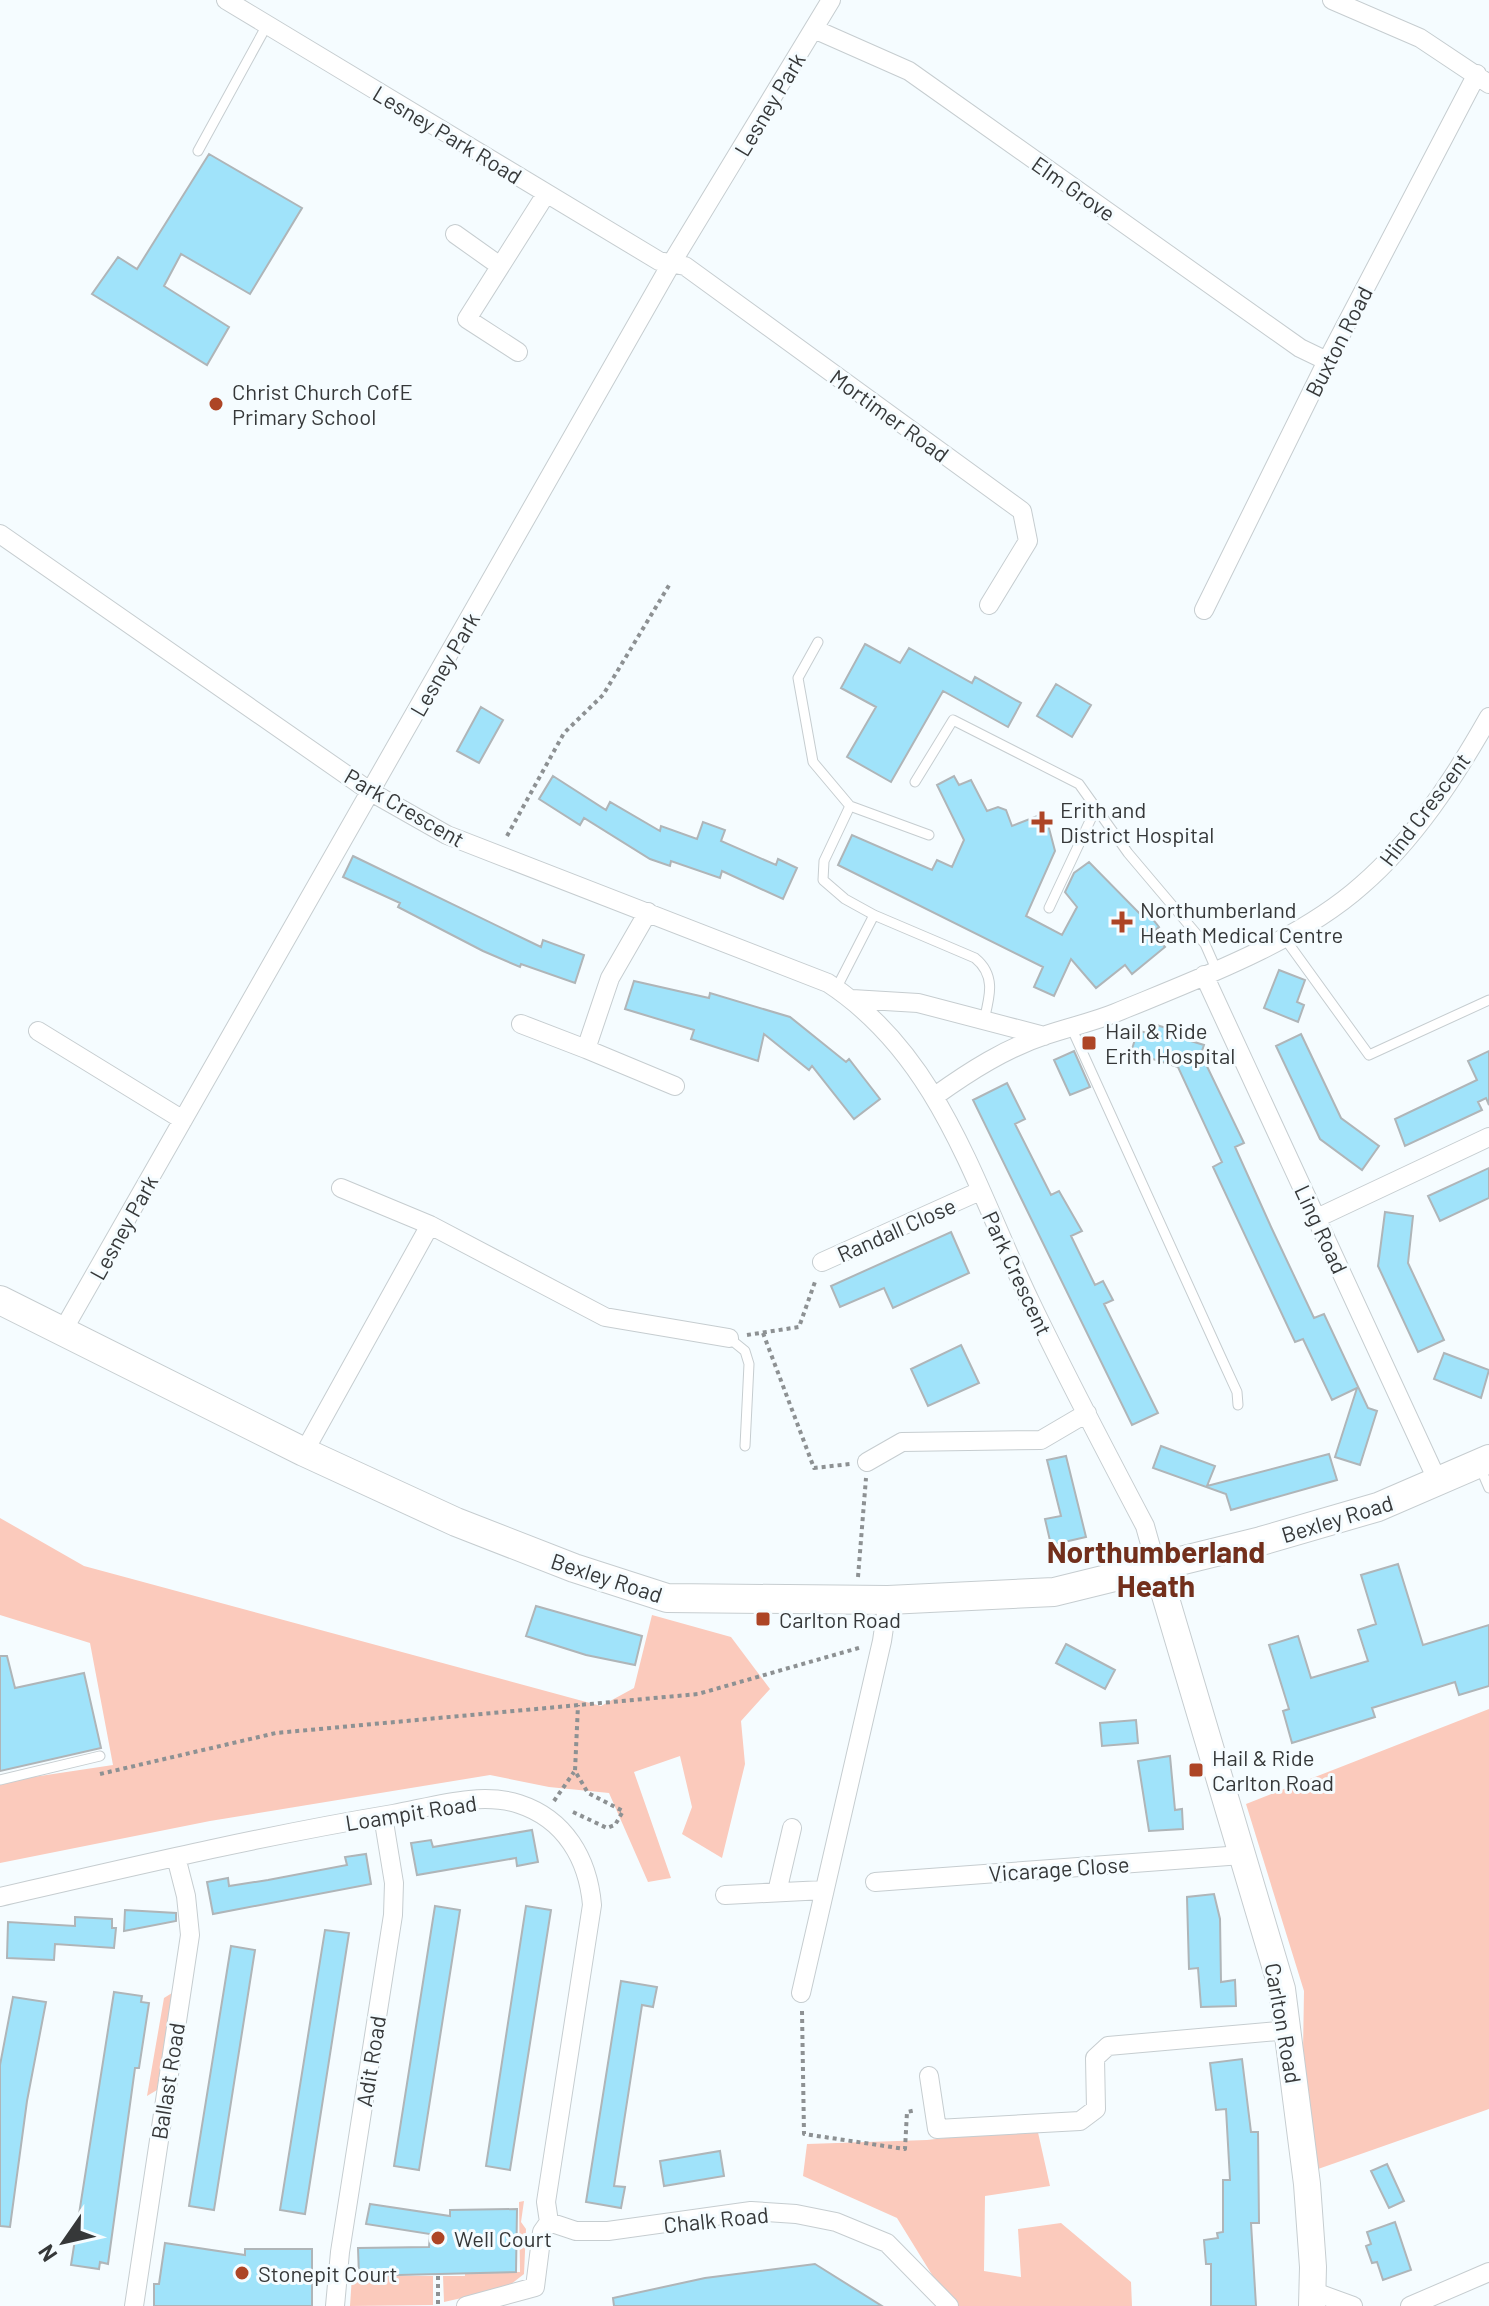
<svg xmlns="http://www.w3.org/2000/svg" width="1489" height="2306" viewBox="0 0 1489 2306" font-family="Barlow,sans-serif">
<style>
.green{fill:#fbcabc}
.building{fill:#a0e3fa;stroke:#afb5b8;stroke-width:2}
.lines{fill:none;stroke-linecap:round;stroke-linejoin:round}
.lane-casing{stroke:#c6cdd0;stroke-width:11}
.street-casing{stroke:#c6cdd0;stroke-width:20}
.secondary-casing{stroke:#c6cdd0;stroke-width:28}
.primary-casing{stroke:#c6cdd0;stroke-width:30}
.path{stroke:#8d9193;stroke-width:4;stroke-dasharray:4 4;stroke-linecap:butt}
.lane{stroke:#fff;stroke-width:9}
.street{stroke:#fff;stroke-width:18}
.secondary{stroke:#fff;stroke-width:26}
.primary{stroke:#fff;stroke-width:28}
.poi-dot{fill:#ad4526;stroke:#f5fcff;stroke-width:3}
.labels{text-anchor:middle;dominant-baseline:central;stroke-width:6;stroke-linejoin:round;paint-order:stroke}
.street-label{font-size:22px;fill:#363839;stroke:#f5fcff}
.poi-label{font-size:22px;fill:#363839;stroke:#f5fcff;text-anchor:start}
.district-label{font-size:30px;font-weight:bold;fill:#722f1c;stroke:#f5fcff}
</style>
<rect width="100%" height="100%" fill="#f5fcff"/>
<path class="green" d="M0,1518L84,1566L601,1706L634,1688L652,1615L731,1637L770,1689L741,1721L745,1764L722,1858L682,1834L692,1807L680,1756L634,1772L671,1878L648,1882L609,1793L549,1787L490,1775L210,1821L0,1863V1782L113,1765L90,1643L0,1615Z
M1489,1709V2109L1301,2175L1304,1991L1246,1804Z
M172,1993L157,2090L147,2096L164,1998Z
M1037,2128L1050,2186L985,2196L984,2271L1021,2277L1018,2229L1061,2223L1131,2282L1132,2306H958L942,2291L897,2218L803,2176L807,2144L927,2140Z
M524,2201L521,2222L526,2229L524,2274L506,2288L444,2302L443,2276H465V2271L520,2272L519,2202Z
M352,2276H433V2305L350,2306Z"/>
<path class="building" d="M209,154L302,208L250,294L181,254L164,286L229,327L207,365L92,294L118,257L137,269Z
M865,644L900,663L909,648L972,683L975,677L1021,703L1008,727L943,691L891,782L847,757L876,707L841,688Z
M1056,684L1091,705L1072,737L1037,716Z
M481,707L503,720L479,763L457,751Z
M553,776L606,810L610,802L660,831L661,826L697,839L703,822L725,830L721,841L776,865L778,859L797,868L783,899L722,871L720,878L671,861L670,866L650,859L584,818L580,825L539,799Z
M954,776L959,785L971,780L987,811L998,807L1006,810L1012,826L1045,813L1055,851L1026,916L1062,935L1077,907L1065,892L1074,873L1089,862L1142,916L1147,912L1159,927L1154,931L1155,936L1165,947L1132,974L1125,965L1096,988L1071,959L1054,996L1034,987L1043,967L838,865L852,835L932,870L937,860L952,867L964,840L937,785Z
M353,856L541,947L543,940L584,955L575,983L521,964L520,967L483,951L398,907L400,903L343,877Z
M1279,970L1305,980L1297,1002L1304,1005L1298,1022L1264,1008Z
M634,981L709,998L710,993L790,1017L846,1062L849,1059L880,1099L854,1119L812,1066L809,1070L764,1034L758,1061L691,1039L694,1030L625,1009Z
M1153,1024L1193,1036L1191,1041L1204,1045L1201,1054L1244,1143L1235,1147L1272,1229L1314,1318L1324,1314L1368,1408L1377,1411L1360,1465L1335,1457L1357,1388L1332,1400L1303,1339L1295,1342L1213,1167L1222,1162L1178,1067L1131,1052L1138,1030L1149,1034Z
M1301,1034L1341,1118L1379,1146L1362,1170L1320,1139L1276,1046Z
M1074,1051L1090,1087L1070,1095L1054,1060Z
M1489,1051V1105L1486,1098L1478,1102L1482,1110L1405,1146L1395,1119L1477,1080L1468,1061Z
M1007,1083L1025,1119L1015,1124L1051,1195L1059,1191L1082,1231L1071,1236L1095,1285L1103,1281L1113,1300L1104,1304L1158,1413L1132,1425L973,1100Z
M1489,1168V1198L1440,1221L1428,1196Z
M1385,1212L1413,1216L1408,1263L1444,1340L1418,1352L1378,1266Z
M951,1232L969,1273L893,1308L884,1288L840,1307L831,1286Z
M961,1345L979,1383L928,1406L911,1369Z
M1444,1353L1489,1370L1481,1398L1434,1379Z
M1161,1446L1215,1466L1207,1486L1329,1454L1337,1480L1231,1510L1226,1494L1153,1468Z
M1066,1456L1086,1537L1051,1545L1045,1519L1061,1516L1047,1460Z
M1398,1564L1423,1645L1489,1625V1686L1459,1695L1455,1682L1372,1708L1375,1717L1292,1743L1283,1711L1289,1709L1269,1645L1298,1636L1311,1678L1368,1661L1358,1630L1376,1624L1361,1575Z
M536,1606L642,1636L635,1665L586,1655L526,1636Z
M1066,1644L1115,1670L1105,1689L1056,1663Z
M0,1656H7L15,1688L84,1673L101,1748L0,1771Z
M1136,1720L1138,1743L1102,1746L1100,1723Z
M1170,1756L1175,1810L1182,1809L1183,1829L1149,1831L1138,1761Z
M532,1830L538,1862L517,1866L516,1858L417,1875L411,1843L431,1840L433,1847Z
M366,1854L371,1884L213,1914L207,1882L228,1878L229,1886L268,1880L347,1865L345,1857Z
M1214,1894L1220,1919L1221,1982L1235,1980L1236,2006L1201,2007L1198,1968L1189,1969L1187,1897Z
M435,1906L460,1910L419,2170L394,2166Z
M526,1906L551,1910L510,2170L486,2166Z
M125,1910L176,1913V1921L124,1931Z
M75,1917L112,1919V1928H116L114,1948L55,1944L54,1960L7,1958L8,1922L75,1926Z
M325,1930L349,1933L305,2214L280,2210Z
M231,1946L255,1950L214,2210L189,2206Z
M621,1981L657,1987L653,2007L642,2005L614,2186L625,2187L621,2208L586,2202Z
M114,1992L142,1996L141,2002L149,2003L139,2068H135L108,2264L100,2262L99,2269L71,2265Z
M13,1997L46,2002L27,2101L10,2227L0,2226V2065Z
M1242,2059L1251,2132H1258L1259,2223H1251L1256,2306H1211V2264H1206L1204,2240L1218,2238L1217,2233L1223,2232V2180H1230L1226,2109L1216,2110L1210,2063Z
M720,2151L724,2176L664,2186L660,2161Z
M1387,2164L1404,2201L1389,2208L1371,2171Z
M370,2204L450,2216V2210L517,2209L516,2272L359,2276L358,2248L429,2247L430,2234L366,2224Z
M1395,2222L1411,2270L1383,2280L1377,2262L1372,2263L1366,2246L1371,2244L1367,2232Z
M165,2243L245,2255V2249H312V2306H154V2284H159Z
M815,2264L882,2306H614L613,2298L705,2278Z"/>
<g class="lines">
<defs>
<path id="lane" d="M198,151L267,25
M818,642L798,678L813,762L850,806
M915,782L953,720L1079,784L1128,853L1205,944L1216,969
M929,835L850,806L824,861L823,880L845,899L874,915L975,958C996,975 990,996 984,1020
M1049,908L1096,808
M1283,936L1369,1055L1489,1000
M836,989L874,915
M1071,1027L1220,1355L1237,1392L1238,1405
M729,1338L745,1351L749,1364L745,1446
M1480,1467L1489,1488
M0,1780L100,1756"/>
<path id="street" d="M226,0L659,261L685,266L1022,511L1028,541L989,605
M1332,0L1420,38L1489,84
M814,29L909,71L1300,348L1327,361
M455,234L500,266
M518,352L467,319L546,194
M0,534L371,792L447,835L828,983C941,1057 975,1187 1031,1303C1067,1378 1106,1452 1145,1526L1156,1565
M1204,610L1327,361L1477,74
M648,912L610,978L586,1049L675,1086
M1204,975L1439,1484
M852,999L918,1003L1044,1036
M521,1024L586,1049
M38,1031L183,1120
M935,1096C970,1071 1006,1048 1046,1035C1069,1027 1093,1022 1115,1013C1195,980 1297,943 1362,885C1414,840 1455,777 1489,717
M341,1188L430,1225L605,1317L729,1338
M1317,1218L1489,1137
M822,1262L980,1191
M62,1332L671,264L831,0
M304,1452L430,1225
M867,1462L902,1442L1041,1440L1087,1413
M875,1882L1242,1855
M777,1892L792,1828
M725,1895L824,1890
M0,1897C130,1867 261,1836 393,1814C432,1807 480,1791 519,1804C565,1819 588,1859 592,1905L546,2202L549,2222
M801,1993L882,1641L888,1600
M929,2076L937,2129L1080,2121L1096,2109L1095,2058L1108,2046L1290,2030
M549,2222L576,2231H608L751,2211L796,2214L836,2222L887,2243L949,2306
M1312,2291L1353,2306
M134,2306L190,1935L186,1896L176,1857
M335,2306L340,2252L393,1915L394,1883L383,1816
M466,2306L535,2287L542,2232L549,2222
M1410,2306L1489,2272"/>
<path id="secondary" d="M1156,1565L1282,1989L1307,2184L1313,2267L1312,2306"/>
<path id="primary" d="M0,1300L304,1452L456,1522L574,1568L667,1598L888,1600L1054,1592L1261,1541L1378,1507L1489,1459"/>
</defs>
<use href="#lane" class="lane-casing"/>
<use href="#street" class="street-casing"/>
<use href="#secondary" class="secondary-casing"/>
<use href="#primary" class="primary-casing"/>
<path class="path" d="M507,836L564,733L603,695L671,582
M763,1333L814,1468L850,1464
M747,1335L799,1327L816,1279
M858,1577L866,1478
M100,1774L276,1733L698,1694L862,1647
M554,1801L574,1772
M573,1812L607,1828L615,1825L623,1811L588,1793L575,1771L578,1705
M802,2011L804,2134L905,2149L907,2112L916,2110
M438,2276V2306"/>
<use href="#lane" class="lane"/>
<use href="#street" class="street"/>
<use href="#secondary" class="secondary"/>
<use href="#primary" class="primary"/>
</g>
<g class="poi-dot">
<circle cx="216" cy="404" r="8"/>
<path d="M1038 810h8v8h8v8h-8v8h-8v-8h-8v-8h8z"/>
<path d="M1118 910h8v8h8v8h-8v8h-8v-8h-8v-8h8z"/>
<rect x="1081" y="1035" width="16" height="16" rx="4"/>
<rect x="755" y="1611" width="16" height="16" rx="4"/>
<rect x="1188" y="1762" width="16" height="16" rx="4"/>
<circle cx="438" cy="2238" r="8"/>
<circle cx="242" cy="2273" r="8"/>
</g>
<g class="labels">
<g class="street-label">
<text transform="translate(769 104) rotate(-59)">Lesney Park</text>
<text transform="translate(448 134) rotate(31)">Lesney Park Road</text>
<text transform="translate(1074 188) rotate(35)">Elm Grove</text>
<text transform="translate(1338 341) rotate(-63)">Buxton Road</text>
<text transform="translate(890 415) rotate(36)">Mortimer Road</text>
<text transform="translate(444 664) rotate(-60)">Lesney Park</text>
<text transform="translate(405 807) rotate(30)">Park Crescent</text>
<text transform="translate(1424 809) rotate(-53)">Hind Crescent</text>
<text transform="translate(123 1227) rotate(-61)">Lesney Park</text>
<text transform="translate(896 1229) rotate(-24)">Randall Close</text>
<text transform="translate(1322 1229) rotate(65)">Ling Road</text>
<text transform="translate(1018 1273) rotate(65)">Park Crescent</text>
<text transform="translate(1337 1518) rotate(-17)">Bexley Road</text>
<text transform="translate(607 1577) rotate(18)">Bexley Road</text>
<text transform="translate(411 1812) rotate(-9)">Loampit Road</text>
<text transform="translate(1059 1868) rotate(-4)">Vicarage Close</text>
<text transform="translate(1284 2023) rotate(80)">Carlton Road</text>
<text transform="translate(370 2061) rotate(-81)">Adit Road</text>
<text transform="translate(167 2081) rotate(-81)">Ballast Road</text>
<text transform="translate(716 2219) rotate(-6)">Chalk Road</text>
</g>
<g class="poi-label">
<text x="232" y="391">Christ Church CofE<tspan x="232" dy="25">Primary School</tspan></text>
<text x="1060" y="809">Erith and<tspan x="1060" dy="25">District Hospital</tspan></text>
<text x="1140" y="909">Northumberland<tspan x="1140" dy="25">Heath Medical Centre</tspan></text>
<text x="1105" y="1030">Hail &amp; Ride<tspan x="1105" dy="25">Erith Hospital</tspan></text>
<text x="779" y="1619">Carlton Road</text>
<text x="1212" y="1757">Hail &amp; Ride<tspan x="1212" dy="25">Carlton Road</tspan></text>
<text x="454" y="2238">Well Court</text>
<text x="258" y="2273">Stonepit Court</text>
</g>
<g class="district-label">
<text x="1156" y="1551">Northumberland<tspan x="1156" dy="34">Heath</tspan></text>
</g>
</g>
<g transform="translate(64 2242) rotate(236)" stroke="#f5fcff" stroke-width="6" paint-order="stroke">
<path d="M0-6L14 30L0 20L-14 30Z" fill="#363839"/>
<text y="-12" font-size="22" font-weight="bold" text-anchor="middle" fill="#363839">N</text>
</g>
</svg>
